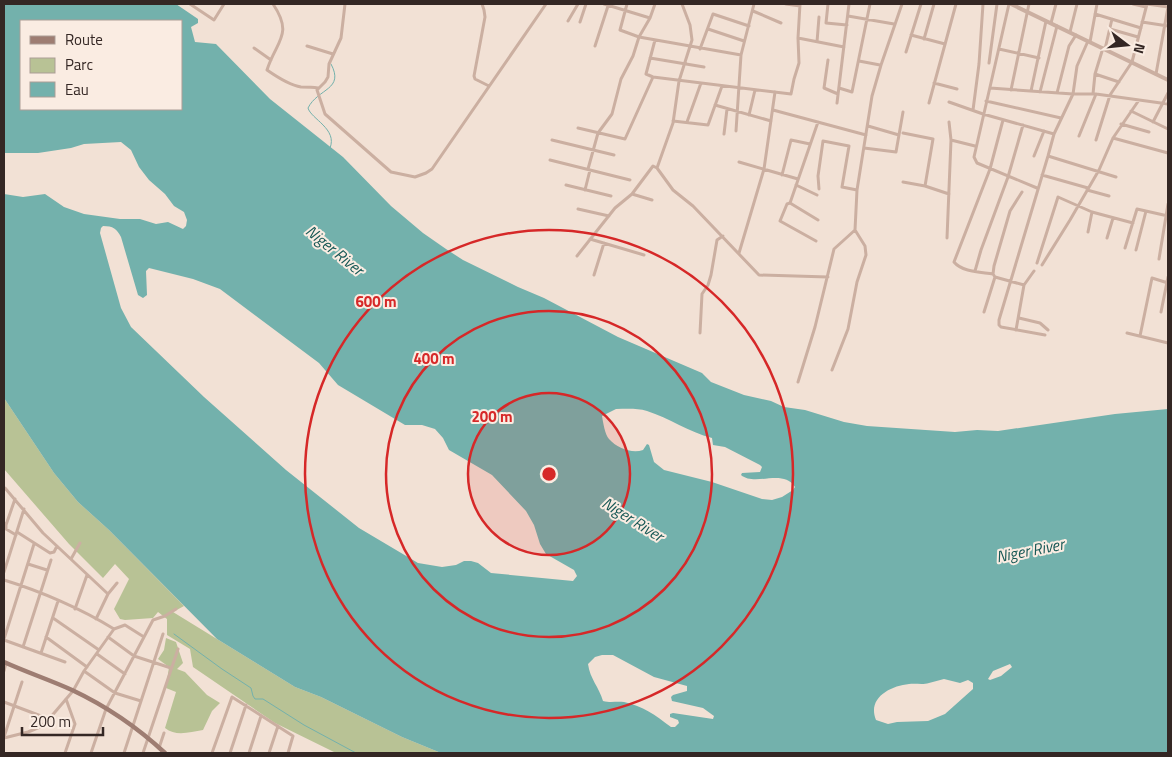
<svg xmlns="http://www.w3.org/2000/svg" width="1172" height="757" viewBox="0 0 1172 757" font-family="'Titillium Web',sans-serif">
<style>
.green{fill:#b8c295}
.water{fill:#73b1ac;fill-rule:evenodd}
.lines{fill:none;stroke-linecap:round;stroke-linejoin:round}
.stream{stroke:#73b1ac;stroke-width:1}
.minor{stroke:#cbafa1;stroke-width:3}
.tertiary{stroke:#cbafa1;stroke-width:4}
.secondary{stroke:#9e7d72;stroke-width:4.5}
.ring{fill:none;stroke:#d62828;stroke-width:2.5}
.labels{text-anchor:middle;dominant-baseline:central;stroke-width:4;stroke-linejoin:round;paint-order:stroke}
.water-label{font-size:16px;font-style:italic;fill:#175855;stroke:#faece2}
.centre{fill:#d62828;stroke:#faece2;stroke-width:2.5}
.ring-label{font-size:15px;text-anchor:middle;font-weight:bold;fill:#d62828;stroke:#faece2;stroke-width:4;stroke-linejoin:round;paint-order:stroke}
</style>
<rect width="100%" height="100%" fill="#f2e1d5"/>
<path class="green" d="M4,398L54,473L78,502L109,530L184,606L173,612L295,687L321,697L402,737L441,753H336L275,723L193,667L190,649L167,635V619L158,612L153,618L125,620L120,619L114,609L129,579L115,564L103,578L69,544L4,469Z
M166,638L176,642L183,663L177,669L185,672L207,695L220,703L212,711L203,730C190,732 176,737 165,728L176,692L166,688L169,667L158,659L164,650Z"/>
<path class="water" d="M4,4H176L198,19V23L191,27L195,42L216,44L270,99L343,157L391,206L423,233L446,249L463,260L518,287L544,298L618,337L702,373L711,382L744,395L771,401L784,407L805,410L844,422L867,426L955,432L977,430L998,431L1115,414L1168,409V753H441L402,737L321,697L295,687L217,639L109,530L78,502L54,473L4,398V194L23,197L45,194L64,207L84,214L120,219H140L156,224L168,222L183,229L186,226L187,220L184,212L174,206L165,194L149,180L139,167L131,150L121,142L84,144L71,148L38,153H4ZM21,21H181V109H21ZM103,226C113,226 117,229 121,237L138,295L143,298L147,295L146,271L149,268L193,279L220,289L319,363L338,385L405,425H422L435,429L443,438L449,450L492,475L526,511L534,525L540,544L546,554L574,570L577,576L573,581L491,573L478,563L471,561H464L456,565L442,567L418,563L359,528L286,470L204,397L131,327L121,308L100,233L101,228ZM616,409C626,409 637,408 647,411C669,418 689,432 712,438L713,445L725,447L760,465L762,467L760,472L742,473L741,475C755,487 783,468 795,487L793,490L782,497L772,500L762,499L712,482L664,470L654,462L649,445L647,444L643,450C632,454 617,448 609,439C605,435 603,422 602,416ZM602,655H613L654,677L687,686V691L673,695L671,697L672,701L703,708L714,716L713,719L673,713L670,714V717L678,720L679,723L675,727H671C655,715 643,706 624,702C616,701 611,703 603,701C599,687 590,679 588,664L595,657ZM1010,664L1012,667L1001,676L990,680L988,679L993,671ZM944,679L960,683L968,680L973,683V689L945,714L928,721L897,722L888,724L876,720C867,698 890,686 909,684C916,683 922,685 929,683C934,682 939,680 944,679Z"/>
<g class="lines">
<path class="stream" d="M330,148C338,129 311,119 308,108C318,88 345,90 331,64
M174,634L222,669L251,688L253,696L255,699H263L304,725L356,753"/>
<path class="minor" d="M190,4L214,20L224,4
M273,4C294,35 276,41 267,70C277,77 289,85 301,87C307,87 312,87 318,88
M345,4L341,38L329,64L328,77L325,82L317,90L325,114L391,172L415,177L426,173L432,169L546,4
M482,4L484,10L485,17L474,76L475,79L489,86
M604,4L650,18
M627,4L620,30L639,37L741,55
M786,4L800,6
M828,4L826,23L847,25
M1009,4L974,157L977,163L1037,188
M1133,4L1146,7
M1147,4L1168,7
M753,11L781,23
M1095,14L1141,28
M848,16L894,24
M568,21L578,4
M580,22L586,4
M1142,22L1168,26
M1051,23L1056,4
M708,29L744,41
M1110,29L1138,37
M1070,32L1077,4
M911,35L945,44
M798,38L844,47
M924,39L934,4
M655,40L646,74L653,77L791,94L794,79L799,63L798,38L800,4
M817,42L819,17
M1090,42L1097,4
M307,46L333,54
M595,46L608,6
M254,48L271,60
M700,49L713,14L749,26
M999,49L1039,58
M1105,49L1112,19
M906,52L921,4
M650,58L704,67
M828,60L824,88L838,94
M859,61L880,65
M989,63L997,4
M1095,74L1119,82
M1156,74L1168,7
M934,83L957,89
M839,88L852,92L870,4
M990,88L1073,94H1096L1168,104
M1011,90L1029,4
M1031,91L1046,21
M1040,92L1057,26
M1057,93L1069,46L1076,35
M1093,94L1095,74L1103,48
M986,101L1061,118
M949,102L983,114L1054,134
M837,103L849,4
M929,103L956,4
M715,105L771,121
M773,110L866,135
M973,110L979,64L983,4
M1131,111L1168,129
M749,115L755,90
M673,121L708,125L722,86
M687,122L701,83
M1153,122L1168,93
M1121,124L1149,132
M868,126L899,135
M578,128L625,139L653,77
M736,131L741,55L754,4
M903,133L933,139L925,186
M724,134L727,109
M1079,136L1096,94
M1113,138L1168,153
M552,140L614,155
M951,140L975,146
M1096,140L1110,95L1132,62L1147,4
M864,148L896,152L903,112
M1034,156L1044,131
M1048,156L1116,177
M550,160L630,180
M739,162L798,179
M657,168L673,123L679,81L692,40L690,25L682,4
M588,169L598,133L612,114L621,79L633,56L639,37L650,18L655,4
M782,175L791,140L810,144
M1042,175L1088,188
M903,182L925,186L949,194
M566,185L611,196
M796,185L817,195
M819,189L818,176L823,141L849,146L842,187L857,190
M585,190L590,170
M1087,190L1109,196
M632,194L652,200
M790,203L818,220
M578,209L609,216
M1088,232L1092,212
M947,238L951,140L949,122
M1107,238L1113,218
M590,239L644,255
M816,241L780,221L787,204L790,203L818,122
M1125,248L1137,209L1168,216
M1136,250L1146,211
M739,253L764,169L775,92
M577,256L615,208L632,194L653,166L657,168L673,190L693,206L759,275L828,277
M1159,259L1168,204
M1037,263L1058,197L1092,212L1133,223
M1042,265L1070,220L1099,170L1113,138L1139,100
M975,271L981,250L1008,177L1023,125
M993,274C981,272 962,272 954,262L990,169L1003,120
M594,275L604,243
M995,277L993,274L994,266L1010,211L1022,192
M984,312L995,277L1024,285L1034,271
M1161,312L1168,277
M1019,318L1040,323L1048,330
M1016,330L1024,285
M700,333L702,294L708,285L711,275L717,240L723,236
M1127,333L1168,343
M1045,335L1001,327L999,325V320L1048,156L1054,134L1073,94L1077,66L1088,41
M1140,336L1152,278L1168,283
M832,370L848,329L857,282L866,255L865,246L855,230L857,190L872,96L881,65L902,4
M798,382L815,327L834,249L855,230
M5,488L43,533L108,594
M4,523L6,525V529L16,535
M6,525L15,499
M17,532L50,553L54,552L57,546
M71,559L80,543
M28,564L47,570
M4,572L24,509
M4,580C40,591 82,609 114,629
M75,609L87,575
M53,618L99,650
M96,619L108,594L117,583
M46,637L87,667
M108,637L134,656L171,668
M4,639L34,544
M4,640L65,662
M23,647L51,560
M41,653L58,601
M97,654L125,674
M4,671L6,663
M84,671L115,693L141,701
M4,702L49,719
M4,737L22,682
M4,738L28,732L40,727L49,719L73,691L84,671L114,629L125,625L144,637
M159,748L164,733
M65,753L75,724L66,699
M91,753L106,709L153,620L165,616L176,609
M124,753L163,634
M143,753L178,649
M212,753L232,697L293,736L288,753
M230,753L246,705
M249,753L261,716
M269,753L278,726"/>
<path class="tertiary" d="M1011,4L1168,80"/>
<path class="secondary" d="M4,662C26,672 50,680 72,690C106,706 137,727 165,753"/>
</g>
<circle cx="549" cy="474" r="81" fill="#d62828" fill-opacity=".12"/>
<g class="ring">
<circle cx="549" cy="474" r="81"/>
<circle cx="549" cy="474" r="163"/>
<circle cx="549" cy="474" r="244"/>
</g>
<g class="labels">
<g class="water-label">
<text transform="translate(335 250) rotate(39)">Niger River</text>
<text transform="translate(633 519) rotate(32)">Niger River</text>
<text transform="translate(1030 550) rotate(-11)">Niger River</text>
</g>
</g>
<circle cx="549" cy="474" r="8" class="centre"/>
<g class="ring-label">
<text x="376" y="307">600 m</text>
<text x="434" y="364">400 m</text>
<text x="492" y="422">200 m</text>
</g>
<rect width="1172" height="757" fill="none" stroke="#342724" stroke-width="10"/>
<rect x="20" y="20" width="162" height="90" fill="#faece2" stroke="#ab9d96"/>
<rect x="30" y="36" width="25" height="8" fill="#9e7d72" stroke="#ab9d96"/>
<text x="65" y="45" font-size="15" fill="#342724">Route</text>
<rect x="30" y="58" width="25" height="15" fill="#b8c295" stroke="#ab9d96"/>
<text x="65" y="70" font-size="15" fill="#342724">Parc</text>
<rect x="30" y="82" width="25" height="15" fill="#73b1ac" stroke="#ab9d96"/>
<text x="65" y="95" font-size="15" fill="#342724">Eau</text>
<g transform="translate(1127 45) rotate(106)" stroke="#faece2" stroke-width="4" paint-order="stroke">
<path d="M0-4L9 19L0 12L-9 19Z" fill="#342724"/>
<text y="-8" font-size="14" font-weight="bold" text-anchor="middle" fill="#342724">N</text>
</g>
<path d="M22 727v8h81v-8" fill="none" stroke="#342724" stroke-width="2.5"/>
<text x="30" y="727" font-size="15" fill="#342724" stroke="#faece2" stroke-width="4" paint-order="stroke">200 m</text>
</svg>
